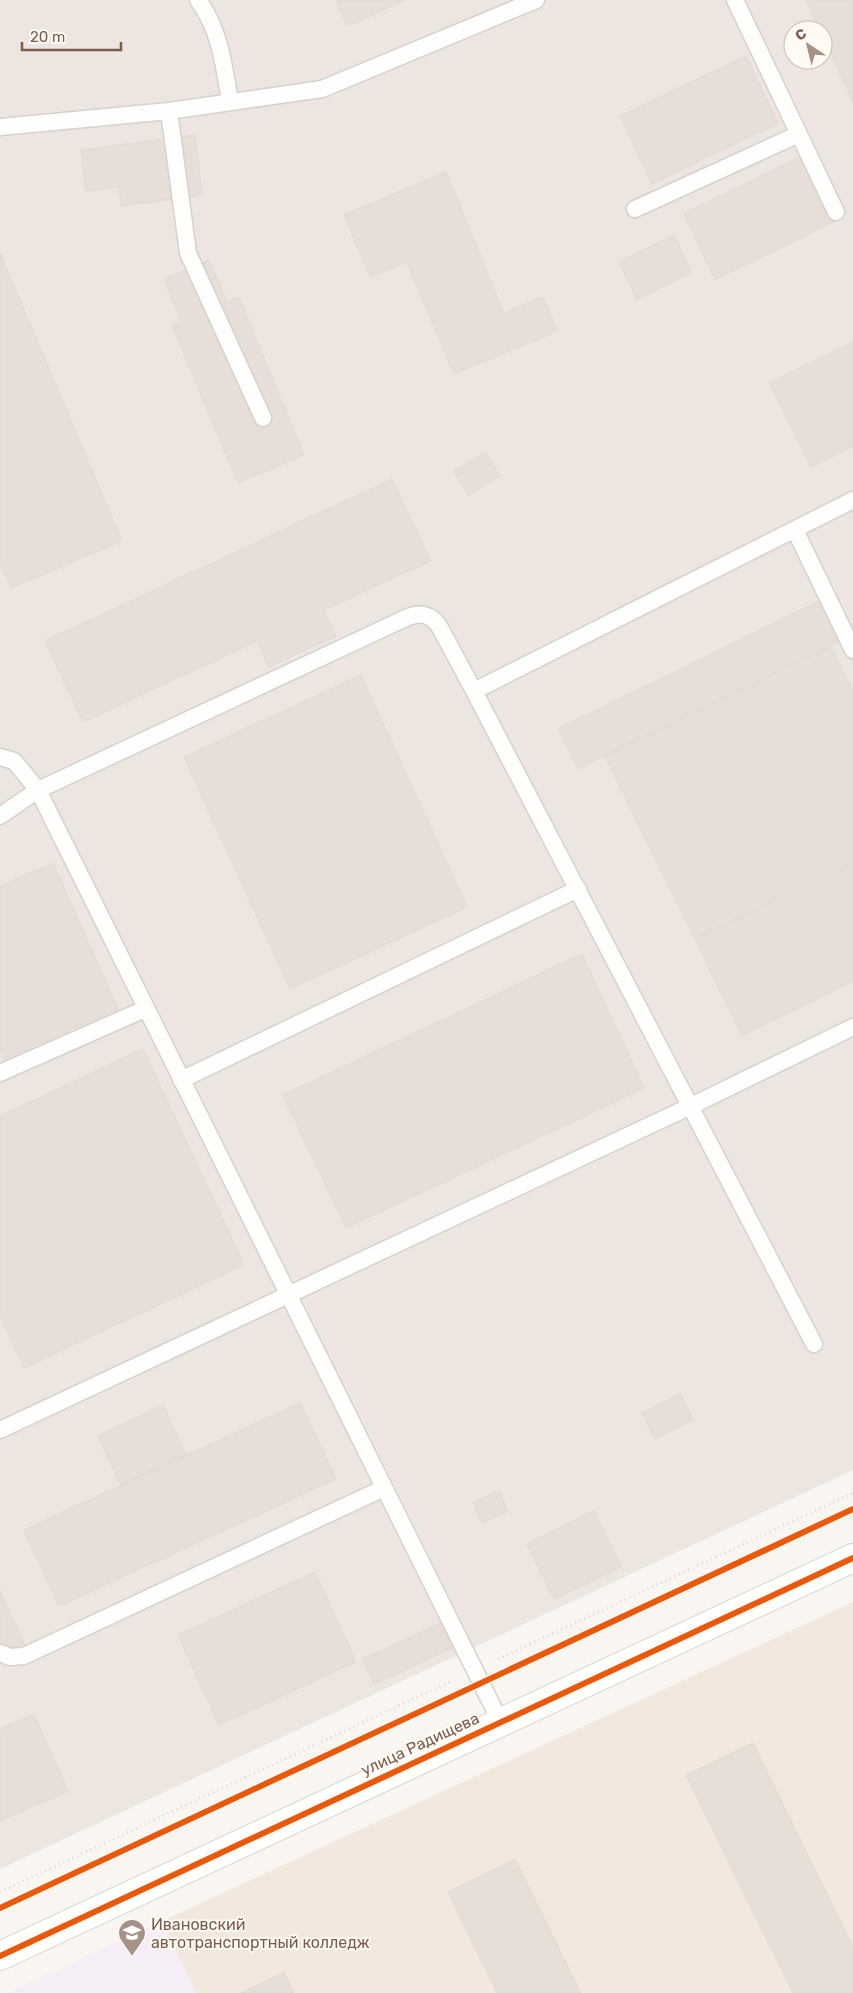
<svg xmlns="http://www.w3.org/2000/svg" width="853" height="1993" viewBox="0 0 853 1993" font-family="Rubik,sans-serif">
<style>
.residential{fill:#f2e8de}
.industrial{fill:#ede5e0;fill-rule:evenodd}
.education{fill:#f6eef6}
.building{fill:#e6ded7;stroke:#e2d8d2}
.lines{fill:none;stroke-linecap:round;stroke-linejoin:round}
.lane-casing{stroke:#d7d1cb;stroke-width:19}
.secondary-casing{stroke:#d9d2cb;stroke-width:30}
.path{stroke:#dcd5d0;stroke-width:3;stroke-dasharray:1 4;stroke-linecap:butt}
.lane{stroke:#fefefd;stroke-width:16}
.secondary{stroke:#fefefd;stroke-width:28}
.cycleway-casing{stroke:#fffaf3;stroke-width:9}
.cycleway{stroke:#e8590c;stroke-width:6}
.labels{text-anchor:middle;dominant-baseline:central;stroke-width:4;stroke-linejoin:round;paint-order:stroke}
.street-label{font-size:16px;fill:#7a5c4d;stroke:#fffaf3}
.poi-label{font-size:16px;fill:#7a5c4d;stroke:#fffaf3;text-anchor:start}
</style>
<rect width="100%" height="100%" fill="#f9f5f0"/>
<path class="residential" d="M853,1602V1993H196L162,1921Z"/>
<path class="industrial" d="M0,0H853V1470L0,1869ZM793,30H823V60H793Z"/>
<path class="education" d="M162,1921L196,1993H7Z"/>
<path class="building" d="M336,0H406L347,26Z
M806,0H853V102L823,36V30H820Z
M746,56L778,123L652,184L620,116Z
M195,135L202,195L121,206L119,187L86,191L81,150Z
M804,155L836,221L715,280L684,214Z
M446,172L504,313L543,297L557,331L454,374L407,262L370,277L344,215Z
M674,235L692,273L637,299L619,262Z
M0,253L122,541L11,588L0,562Z
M209,260L227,302L239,297L304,455L238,483L172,325L181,321L164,279Z
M853,342V446L811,467L770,383Z
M486,452L500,476L468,495L454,471Z
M392,479L431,561L323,610L336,636L269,667L257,641L83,722L45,641Z
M827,597L847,638L578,769L558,729Z
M831,646L853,691V862L695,939L605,756Z
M361,675L467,907L290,989L184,757Z
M853,862V981L742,1036L695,939Z
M53,863L118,1009L4,1059L0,1050V886Z
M582,954L644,1088L346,1228L283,1095Z
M143,1049L244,1265L24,1368L0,1316V1116Z
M680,1394L693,1420L655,1439L642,1413Z
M300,1403L336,1479L59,1606L24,1530Z
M163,1405L186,1455L121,1485L98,1436Z
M499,1491L508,1511L482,1523L473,1503Z
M594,1511L621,1567L554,1599L527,1544Z
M315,1572L356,1662L219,1725L178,1635Z
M0,1591L26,1647L0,1660Z
M441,1623L452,1648L374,1684L363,1659Z
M34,1714L68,1791L0,1821V1729Z
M753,1743L853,1947V1993H793L686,1775Z
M515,1859L581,1993H497L448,1892Z
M284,1972L294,1993H241Z"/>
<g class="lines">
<defs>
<path id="lane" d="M198,0C220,30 224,65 230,102
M735,0L836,212
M169,111L188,253L263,418
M0,127L169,111L322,89L536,0
M635,209L799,134
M795,530L853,650
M474,691L853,500
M0,757L14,761L38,790L500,1721
M0,816L38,790L408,617C420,612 429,614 438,624L474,691L814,1344
M0,1073L145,1009
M181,1080L578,889
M0,1430L691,1106L853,1027
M0,1653L10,1657L24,1656L384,1488"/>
<path id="secondary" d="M0,1956L853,1558"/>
</defs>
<use href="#lane" class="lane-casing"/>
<use href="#secondary" class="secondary-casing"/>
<path class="path" d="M498,1659L853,1493
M0,1892L452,1681"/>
<use href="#lane" class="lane"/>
<use href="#secondary" class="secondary"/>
<defs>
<path id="cycleway" d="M0,1908L853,1509
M0,1956L853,1558"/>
</defs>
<use href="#cycleway" class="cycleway-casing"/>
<use href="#cycleway" class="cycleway"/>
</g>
<defs>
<symbol id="university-pin" viewBox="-11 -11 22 30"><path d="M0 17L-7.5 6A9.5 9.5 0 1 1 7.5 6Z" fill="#a69286" stroke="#fffaf3"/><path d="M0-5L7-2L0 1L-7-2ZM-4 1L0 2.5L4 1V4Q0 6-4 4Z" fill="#fff"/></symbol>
</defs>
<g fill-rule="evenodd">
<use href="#university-pin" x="116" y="1917" width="32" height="43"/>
</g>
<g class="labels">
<g class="street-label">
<text transform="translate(420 1744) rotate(-25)">улица Радищева</text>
</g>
<g class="poi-label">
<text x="151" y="1924">Ивановский<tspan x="151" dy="18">автотранспортный колледж</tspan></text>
</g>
</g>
<g transform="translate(808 45) rotate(325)"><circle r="24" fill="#fffaf3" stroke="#cabbb1"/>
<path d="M0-4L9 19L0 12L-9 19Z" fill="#a69286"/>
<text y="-8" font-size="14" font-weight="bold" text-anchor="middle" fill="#7a5c4d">С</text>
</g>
<path d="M22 42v8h99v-8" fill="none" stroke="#7a5c4d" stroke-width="2.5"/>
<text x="30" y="42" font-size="15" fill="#7a5c4d" stroke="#fffaf3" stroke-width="4" paint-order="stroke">20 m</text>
</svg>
